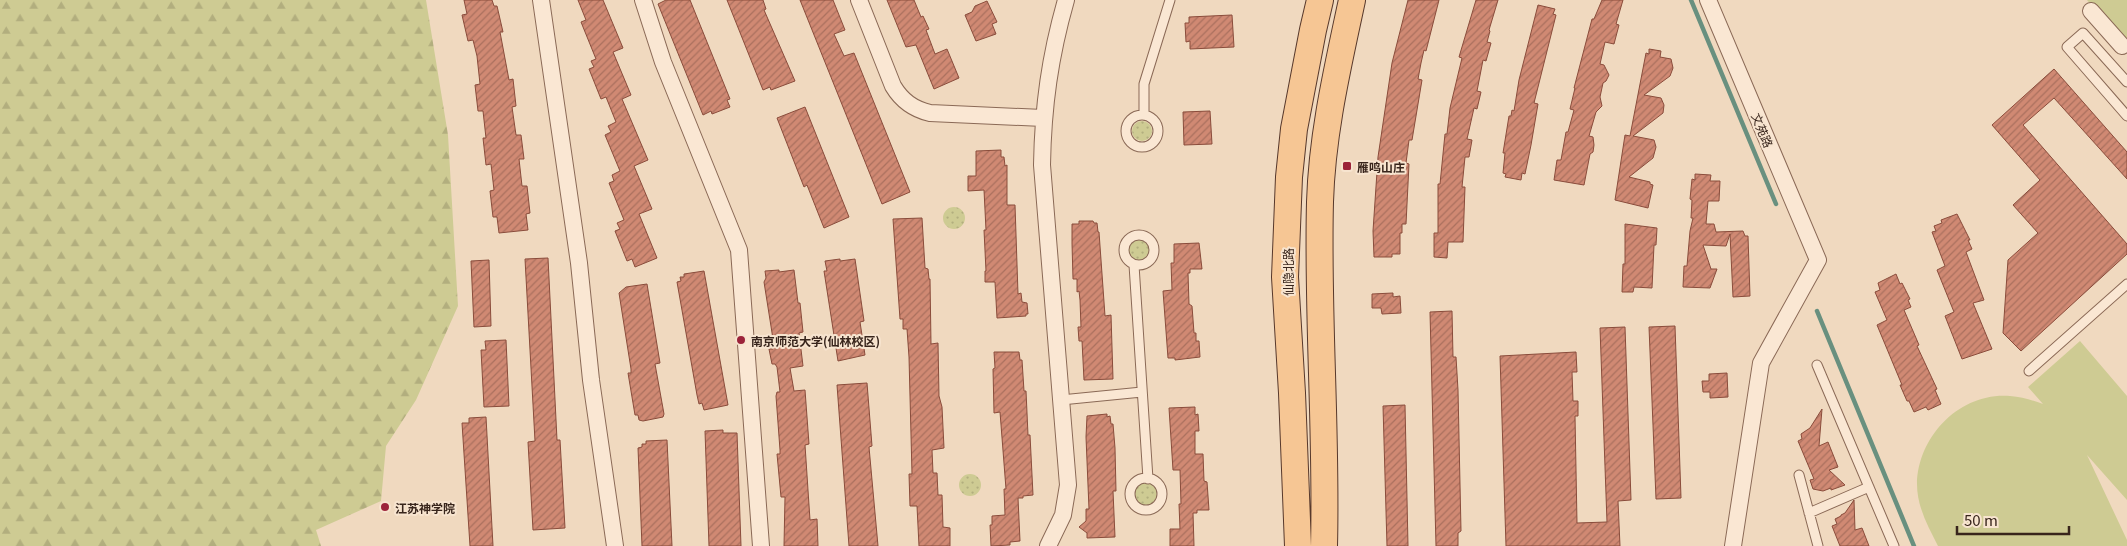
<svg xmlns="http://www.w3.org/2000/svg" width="2127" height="546" viewBox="0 0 2127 546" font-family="Georgia,'Noto Sans SC',serif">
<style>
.grass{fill:url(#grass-dots)}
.forest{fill:url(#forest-firs)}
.park{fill:#cecb93}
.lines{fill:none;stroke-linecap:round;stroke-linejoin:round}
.stream{stroke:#69907f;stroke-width:4.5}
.building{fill:url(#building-hatch);stroke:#8a4c3b}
.lane-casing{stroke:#8a6956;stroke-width:11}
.street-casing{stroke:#8a6956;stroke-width:18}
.primary-casing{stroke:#57382b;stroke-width:28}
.lane{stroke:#fae7d3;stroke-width:9}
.street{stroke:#fae7d3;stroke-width:16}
.primary{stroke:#f6c694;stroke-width:26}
.poi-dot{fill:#9c233a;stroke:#f7e4cf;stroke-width:2}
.labels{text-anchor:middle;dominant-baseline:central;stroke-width:4;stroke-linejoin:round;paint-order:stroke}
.street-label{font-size:12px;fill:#38251c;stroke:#f7e4cf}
.poi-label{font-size:12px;font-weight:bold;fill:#38251c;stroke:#f7e4cf;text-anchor:start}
</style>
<defs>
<pattern id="grass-dots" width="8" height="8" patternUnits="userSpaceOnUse" patternTransform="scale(1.25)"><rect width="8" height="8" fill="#cecb93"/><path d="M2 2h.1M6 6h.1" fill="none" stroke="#b2ae7e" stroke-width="1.8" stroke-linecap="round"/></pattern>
<pattern id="forest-firs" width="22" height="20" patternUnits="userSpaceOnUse" patternTransform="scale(1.25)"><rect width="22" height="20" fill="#cecb93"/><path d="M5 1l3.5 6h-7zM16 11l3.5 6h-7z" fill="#b2ae7e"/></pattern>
<pattern id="building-hatch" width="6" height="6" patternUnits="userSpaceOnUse" patternTransform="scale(1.25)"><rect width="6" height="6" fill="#d08973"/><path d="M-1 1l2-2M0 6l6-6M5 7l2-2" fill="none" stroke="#aa705e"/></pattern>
</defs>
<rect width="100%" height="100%" fill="#f0d9bf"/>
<path class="grass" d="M1132 131a10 10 0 1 1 20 0a10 10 0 1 1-20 0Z
M943 218a11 11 0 1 1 22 0a11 11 0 1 1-22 0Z
M1128 249a11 11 0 1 1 22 0a11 11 0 1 1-22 0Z
M959 485a11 11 0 1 1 22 0a11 11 0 1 1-22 0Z
M1135 494a11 11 0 1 1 22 0a11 11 0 1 1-22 0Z"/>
<path class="forest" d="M0,0H426L448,135L458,306L416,400L386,446L381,501L316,530L321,546H0Z"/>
<path class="park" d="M2087,0H2127V46Z
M2080,341L2127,396V500L2087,455L2127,540V546H1938C1928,526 1917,507 1917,484C1918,436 1960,392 2010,396C2022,397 2032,400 2043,404L2028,387Z"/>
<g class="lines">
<path class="stream" d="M1691,0L1776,204
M1817,311L1914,546"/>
</g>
<path class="building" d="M464,0H492L494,6H497L503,32H500L509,80L513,79L516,106L512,107L516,135H521L524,159H519L522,186H527L530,213L526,214L528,230L499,233L497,217H493L490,191L494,190L491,164L486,165L483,138H486L483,111H478L475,85L480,84L477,56L473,40L468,41L462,15L467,14Z
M578,0H603L623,48L613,52L631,95L622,99L648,160L634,166L652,209L639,214L657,258L635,267L632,259L627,261L615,231L620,229L617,223L624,220L609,183L614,181L612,175L620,171L605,135L611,132L608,126L616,122L606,97L601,99L589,69L594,67L591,61L596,59L581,22L586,20Z
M666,0H690L730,99L727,100L730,107L712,114L711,111L703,115L658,4Z
M727,0H763L766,9L764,10L795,81L771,90L770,87L763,90Z
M800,0H833L845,30L834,34L844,56L854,53L910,192L882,204Z
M887,0H914L921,17L923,16L929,29L926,30L935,54L947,49L959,78L934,89L916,45L906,47Z
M1408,0H1439L1426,51L1424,50L1421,63L1418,79L1422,80L1412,140H1409L1406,163L1409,164L1406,224H1402V233H1400V254H1392V257H1374L1373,231L1378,157L1392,63Z
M1476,0H1498L1489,30L1490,31L1487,42L1491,43L1486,61L1483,60L1477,91L1481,92L1477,109L1474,108L1467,139L1472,140L1469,157H1465L1462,187H1465L1463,242H1448L1447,258L1434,257V233H1438V184H1440L1445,134H1447L1450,108L1462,58L1459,57Z
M1602,0H1623L1616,24L1619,25L1614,44L1605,42L1600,64L1604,65L1609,75L1606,81L1603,83L1600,97L1602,106L1596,112L1589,136L1593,137L1594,145L1593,152L1590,154L1584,185L1554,180L1557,160H1561L1566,132H1568L1574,110L1570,109L1575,88H1574L1592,19H1594Z
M987,1L997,22L992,24L996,34L976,41L965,15L972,12L975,6Z
M1538,5L1555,9L1553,14L1556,15L1534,103L1538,104L1531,145L1525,174L1522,173L1521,180L1505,177L1506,174L1503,173L1505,153H1503L1509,116H1511L1512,110L1514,111L1519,80Z
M1232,15L1234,47L1190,49V41L1186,42L1185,23H1189V17Z
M1649,49L1661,51L1660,57L1671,59L1673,68L1670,76L1644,95L1661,98L1664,105L1663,113L1633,136L1654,140L1656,147L1653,158L1629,177L1650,182V184L1653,185L1648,208L1615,200L1625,135L1630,136L1646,53L1649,54Z
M2054,69L2127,152V179L2054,98L2023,125L2127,244V254L2021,351L2003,333L2008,260L2038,233L2013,205L2040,180L1992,125Z
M805,107L849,217L824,228L807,185L804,187L777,118Z
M1210,111L1212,144L1184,145L1183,112Z
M1001,150V157H1004L1005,166L1007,165V205H1015L1018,294L1021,293L1022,302L1027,303L1028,314H1026V316L997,318L995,282H985V271H986L984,230H986L984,190L968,191V176H976V151Z
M1695,174L1711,175L1710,181H1720L1719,201H1708L1706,224H1714L1716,232L1743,231L1745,236H1748L1750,296L1733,297L1730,234L1726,246L1703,245L1711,269H1717L1710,288L1683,287L1684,266H1687L1690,231L1693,218H1691L1692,200L1690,199L1692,179L1695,180Z
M1957,214L1970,240H1968L1972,249L1966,252L1984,300L1973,303L1992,349L1962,359L1945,316L1954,312L1937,270L1945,266L1932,232L1936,231L1934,226L1942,223L1941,220Z
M922,218L925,268L928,269L929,279H930L931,344L938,343L939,396L942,407L944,448L932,450L933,473H937L938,495H942L943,527L950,528V546H919L917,506H910L909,474H912L909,357L907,329H903V319H900L893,219Z
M1079,221H1093L1094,223H1097L1098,232H1099L1105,316L1111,315L1113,379L1084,380L1082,341H1079L1078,327H1081L1080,300L1079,291L1077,292V279H1073L1072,243V224H1079Z
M1625,224L1657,228L1656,245H1654L1652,288L1634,287L1633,292H1622L1623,264H1625Z
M1199,243L1202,269H1190V273H1188L1189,304L1192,306L1194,333H1196V341H1199L1200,357L1175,360V358H1168L1163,291L1172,290L1171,263H1174V244Z
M548,258L557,440H560L565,528L533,530L528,442L535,441L525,259Z
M840,259V261L855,259L864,321L860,322L865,355L838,361L824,271H827L825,261Z
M489,260L491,326L474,327L471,261Z
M779,270V272L794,270L798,303H800L803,332L799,333L803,366L790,368L794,391L805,390L809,444L805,445L810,520L817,519L818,546H784L785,497H781L777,454H780V450L776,396L777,392H780L777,367L775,364H772L769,349H773V339L764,282L766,278L765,271Z
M704,271L728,405L704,410L702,403L699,404L697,395L677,282L681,281L680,277H684V274Z
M1896,274L1900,284L1902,283L1910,299L1908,300L1911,307L1904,310L1919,345L1917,346L1937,389L1935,390L1941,404L1928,410L1926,407L1914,412L1909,401H1907L1900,385H1902L1877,325L1887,320L1875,292L1880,290L1878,283Z
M647,284L660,363L655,364L664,414L663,417L643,421L639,420L638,415H635L628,373H631V369L619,293L626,287Z
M1393,293V297L1400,296L1401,313L1382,314L1381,308H1372V294Z
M1452,311L1453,357H1456L1458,390L1461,531L1458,533V546H1436L1430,312Z
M1675,326L1681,498L1656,499L1649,327Z
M1625,327L1631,500L1618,501L1620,546H1506L1500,356L1576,352L1577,372H1572L1573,401H1578V416H1575L1577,523L1607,522L1600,328Z
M506,340L509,406L484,407L481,350H486L485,341Z
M994,352H1019L1020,360H1022L1024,391H1026L1028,435H1030L1033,495L1023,496V498H1018L1020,541L1010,542V545L991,546L990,525H992V516L1005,515L1004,489H1006L1000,412L994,413L993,369L995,368Z
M1727,373L1728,397L1710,398V392H1703L1702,381H1709V374Z
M867,383L872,446L869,447L878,546H849L837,385Z
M1405,405L1408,546H1387L1383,406Z
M1195,407V415L1198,414L1199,431H1195V454H1203L1204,481L1207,482L1209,510H1197V513H1193L1194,546H1170V529H1180L1179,504H1181L1180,470H1173L1169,408Z
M1822,409L1819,446L1828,442L1838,467L1829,470L1845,485L1831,490V488L1823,491L1813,489L1810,480L1814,479L1798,441L1802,439L1801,434L1810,428Z
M1107,414V417L1110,416L1111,424H1113L1115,448L1116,491H1113L1115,537L1087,538V533L1079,527L1086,521V509H1089L1086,437L1087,416Z
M486,417L493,546H470L462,423H469V418Z
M723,430V433H737L741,546H709L705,431Z
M667,440L672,546H642L638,448L642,447V444H646V441Z
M1854,500L1855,530L1862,528L1869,546H1840L1832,526L1837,524L1835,519L1841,516V515L1845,513Z"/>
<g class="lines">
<defs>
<path id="lane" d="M2127,82L2083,33L2067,47L2127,116
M1126 131a16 16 0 1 1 32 0a16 16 0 1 1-32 0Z
M1144,115V84L1170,0
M1124 250a15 15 0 1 1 30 0a15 15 0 1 1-30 0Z
M1134,265L1148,479
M1817,365L1894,546
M2029,371L2127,284
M1061,400L1142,392
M1799,475L1818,546
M1130 494a16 16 0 1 1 32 0a16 16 0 1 1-32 0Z
M1809,513L1869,487"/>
<path id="street" d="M541,0L579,263L591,380L615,546
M643,0L663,62L739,250L761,546
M859,0L893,86C902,101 913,109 930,113L1043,118
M1708,0L1818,260L1761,363L1733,546
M2091,11L2122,46
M1048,546L1063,515L1068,485L1042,165C1043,106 1050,56 1066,0"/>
<path id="primary" d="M1298,546L1292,393L1285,277L1289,177L1294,129L1313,30L1320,0
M1324,546C1327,431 1317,316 1320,202C1322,133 1338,66 1352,0"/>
</defs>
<use href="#lane" class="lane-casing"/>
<use href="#street" class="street-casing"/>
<use href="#primary" class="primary-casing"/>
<use href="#lane" class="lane"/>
<use href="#street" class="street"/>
<use href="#primary" class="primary"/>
</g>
<g class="poi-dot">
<rect x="1342" y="161" width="10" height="10" rx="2.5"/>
<circle cx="741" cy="340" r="5"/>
<circle cx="385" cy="507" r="5"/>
</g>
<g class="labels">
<g class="street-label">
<text transform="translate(1763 130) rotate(67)">文苑路</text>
<text transform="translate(1287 272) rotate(-90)">仙隐北路</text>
</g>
<g class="poi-label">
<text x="1357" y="166">雁鸣山庄</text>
<text x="751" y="340">南京师范大学(仙林校区)</text>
<text x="395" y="507">江苏神学院</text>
</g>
</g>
<path d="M1957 526v8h112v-8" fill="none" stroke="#38251c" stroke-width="2.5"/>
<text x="1964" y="526" font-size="15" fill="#38251c" stroke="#f7e4cf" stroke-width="4" paint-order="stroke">50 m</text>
</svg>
